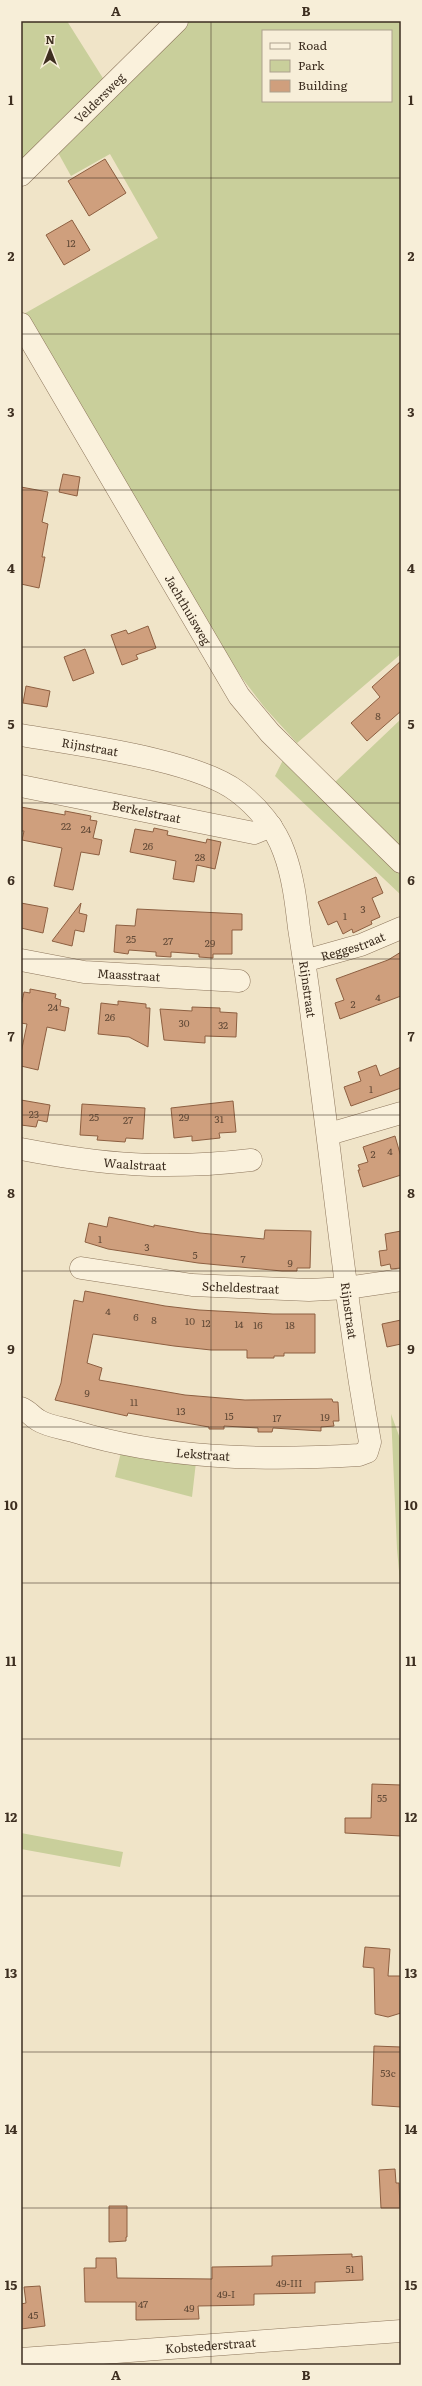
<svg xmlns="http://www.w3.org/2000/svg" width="422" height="2386" viewBox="0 0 422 2386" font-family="Literata,serif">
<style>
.green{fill:#c9cf9b;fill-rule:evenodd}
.building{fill:#cf9f7d;stroke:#8d5f41}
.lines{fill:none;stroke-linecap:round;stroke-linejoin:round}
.minor-casing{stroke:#8d765c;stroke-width:23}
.minor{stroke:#faf1dc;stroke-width:22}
.grid{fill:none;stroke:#3d2e20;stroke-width:1;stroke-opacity:0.55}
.labels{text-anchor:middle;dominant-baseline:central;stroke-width:4;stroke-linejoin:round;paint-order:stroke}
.number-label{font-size:10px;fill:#624a37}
.street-label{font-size:12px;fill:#3d2e20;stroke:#f7eed8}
.neatline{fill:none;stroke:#3d2e20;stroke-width:1.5}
.grid-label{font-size:13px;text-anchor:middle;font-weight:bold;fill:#3d2e20}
</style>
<rect width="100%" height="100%" fill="#f0e4c8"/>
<path class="green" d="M21,21H67L106,83L21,167Z
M186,21H401V654L297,743L265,708L242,678L181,583L22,315L158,238L110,154L71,176L56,149ZM263,31H391V101H263Z
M401,719V848L335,782Z
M284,758L401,875V895L275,776Z
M391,1414L401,1441V1593L397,1549Z
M121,1452L196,1462L192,1497L115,1477Z
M21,1833L123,1852L120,1867L21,1849Z"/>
<path class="building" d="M105,159L126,193L89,216L68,181Z
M72,220L90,250L64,265L46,235Z
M63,474L80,477L77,496L59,492Z
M21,487L48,492L42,522L48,524L42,557H45L39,588L21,584Z
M148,626L156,648L136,655L138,659L122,665L111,635L126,630L128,634Z
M85,649L94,673L73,681L64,657Z
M401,661V711L367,741L351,723L380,697L372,687Z
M26,686L50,691L47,707L23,703Z
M21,807L65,815V811L91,816L90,820L97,821L93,838L102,840L99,855L81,852L73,890L54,886L62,848L22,840L24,831H21Z
M154,828L168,831L167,835L206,843L207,839L221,842L215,869L197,865L194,882L173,879L176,861L130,852L135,829L153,832Z
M376,877L383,893L372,898L380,917L371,921L372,924L353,933L352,929L343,934L337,921L328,925L318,902Z
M21,903L48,908L43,933L21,928Z
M81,903L79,913L87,915L84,932L75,930L72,946L52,941Z
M137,909L242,914V930H232V954H213V958L199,957V954L171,952V957L156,956V952L129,950L128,954L114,952L116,925L135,926Z
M401,952V996L340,1019L335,1003L344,1000L336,979L388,960Z
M30,989L56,994L55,998L61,1000L60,1006L69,1008L65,1031L47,1027L38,1070L21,1066V1053L27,1024L21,1023V1006L24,992L30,993Z
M118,1001L146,1004V1008H150L148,1047L129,1037L98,1034L101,1003L118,1005Z
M192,1007L220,1008V1012L237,1013L236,1037L205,1036V1043L164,1040L160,1009L192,1011Z
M376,1065L380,1076L401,1067V1088L351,1106L344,1087L361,1081L358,1072Z
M21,1100L50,1105L47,1122L38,1120L36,1127L21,1125Z
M233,1101L236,1132L219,1133L220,1138L192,1141V1136L174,1138L171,1108Z
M82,1104L145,1108L143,1139L126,1138L125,1142L97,1140L98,1136L80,1135Z
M395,1136L401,1157V1175L363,1187L358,1170H360L358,1165L368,1162L363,1147Z
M109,1217L154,1227V1225L200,1233L264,1239L265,1230L311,1231L310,1268H297V1271H282L198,1263L108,1249L85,1242L89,1223L107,1227Z
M401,1231V1268L391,1269L390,1264L381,1266L379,1251L387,1250L385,1234Z
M85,1291L165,1306L199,1310L273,1314H315V1353H284V1356H274V1358H247V1350H211L174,1346L93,1334L87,1363L102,1368L99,1380L185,1395L245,1400L332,1399L333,1402H338L339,1421H333L334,1426L321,1427V1431L273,1428L272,1432H258V1428L224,1426V1429H209V1427L128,1413L127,1416L55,1400L61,1383L74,1300L83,1302Z
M401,1320V1344L387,1347L382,1324Z
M372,1784L401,1785V1836L345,1833V1818H371Z
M365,1947L390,1949L388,1976H401V2013L388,2017L375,2014L374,1968L363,1967Z
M374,2046L401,2047V2107L372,2105Z
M395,2169L396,2183H399L400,2208H381L379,2170Z
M109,2206H127V2237H126V2241L109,2242Z
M352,2254V2257L362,2256L363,2280L315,2282V2293L254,2294V2305L198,2306L199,2319L136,2320V2302H85L84,2268H96V2258H116L117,2278L212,2279V2267L272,2266V2256Z
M40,2286L45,2326L21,2329V2304L26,2303L24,2287Z"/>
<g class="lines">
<defs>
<g id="minor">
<path id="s1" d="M21,175L177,21"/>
<path id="s2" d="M21,324L239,696L270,733L401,862"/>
<path id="s3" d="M21,735C77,745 195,759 238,792C258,807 276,829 284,852C293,876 296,902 299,928C304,960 309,993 313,1026C333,1165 345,1305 370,1442L367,1452L359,1455C264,1461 164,1459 73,1431C62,1428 47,1426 38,1420C31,1416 29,1411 21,1408"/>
<path id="s4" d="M21,786L254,833L271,826"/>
<path id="s5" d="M21,960L84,972L239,981"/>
<path id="s6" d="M304,961L361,945L401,928"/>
<path d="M329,1134L401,1113"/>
<path id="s7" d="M21,1149C104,1165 166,1170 251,1160"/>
<path id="s8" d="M81,1268L192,1285L309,1290L347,1288L401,1280"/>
<path id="s9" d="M21,2359L401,2331"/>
</g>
</defs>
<use href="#minor" class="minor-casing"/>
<use href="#minor" class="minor"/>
</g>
<path class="grid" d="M211,21V2365M21,178H401M21,334H401M21,490H401M21,647H401M21,803H401M21,959H401M21,1115H401M21,1271H401M21,1427H401M21,1583H401M21,1739H401M21,1896H401M21,2052H401M21,2208H401"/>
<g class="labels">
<g class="number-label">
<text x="71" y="242">12</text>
<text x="378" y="715">8</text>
<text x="66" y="825">22</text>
<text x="86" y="828">24</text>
<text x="148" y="845">26</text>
<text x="200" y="856">28</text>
<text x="363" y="908">3</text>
<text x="345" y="915">1</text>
<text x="131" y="938">25</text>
<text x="168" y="940">27</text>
<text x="210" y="942">29</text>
<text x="378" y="996">4</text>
<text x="353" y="1003">2</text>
<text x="53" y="1006">24</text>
<text x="110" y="1016">26</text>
<text x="184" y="1022">30</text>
<text x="223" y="1024">32</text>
<text x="371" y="1088">1</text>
<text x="34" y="1113">23</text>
<text x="94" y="1116">25</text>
<text x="184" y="1116">29</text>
<text x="219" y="1118">31</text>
<text x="128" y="1119">27</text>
<text x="390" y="1150">4</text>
<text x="373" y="1153">2</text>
<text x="100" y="1238">1</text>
<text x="147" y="1246">3</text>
<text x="195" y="1254">5</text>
<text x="243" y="1258">7</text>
<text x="290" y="1262">9</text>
<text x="108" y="1310">4</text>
<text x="136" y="1316">6</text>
<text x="154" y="1319">8</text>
<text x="190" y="1320">10</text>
<text x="206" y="1322">12</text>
<text x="239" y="1323">14</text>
<text x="258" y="1324">16</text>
<text x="290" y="1324">18</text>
<text x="87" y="1392">9</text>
<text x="134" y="1401">11</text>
<text x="181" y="1410">13</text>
<text x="229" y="1415">15</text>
<text x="325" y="1416">19</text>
<text x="277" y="1417">17</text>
<text x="382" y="1797">55</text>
<text x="388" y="2072">53c</text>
<text x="350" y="2268">51</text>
<text x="289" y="2282">49-III</text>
<text x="226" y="2293">49-I</text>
<text x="143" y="2303">47</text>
<text x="189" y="2307">49</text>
<text x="33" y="2314">45</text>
</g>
<g class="street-label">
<text stroke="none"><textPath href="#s1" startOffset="110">Veldersweg</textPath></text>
<text stroke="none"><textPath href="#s2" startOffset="331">Jachthuisweg</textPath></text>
<text stroke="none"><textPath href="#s3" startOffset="70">Rijnstraat</textPath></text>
<text stroke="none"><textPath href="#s4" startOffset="128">Berkelstraat</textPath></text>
<text stroke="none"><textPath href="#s6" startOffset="51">Reggestraat</textPath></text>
<text stroke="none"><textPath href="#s5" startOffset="109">Maasstraat</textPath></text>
<text stroke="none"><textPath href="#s3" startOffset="442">Rijnstraat</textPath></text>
<text stroke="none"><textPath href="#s7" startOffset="115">Waalstraat</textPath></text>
<text stroke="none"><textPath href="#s8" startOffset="161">Scheldestraat</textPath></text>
<text stroke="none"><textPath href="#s3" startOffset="766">Rijnstraat</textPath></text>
<text transform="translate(203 1454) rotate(4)">Lekstraat</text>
<text stroke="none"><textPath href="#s9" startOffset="190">Kobstederstraat</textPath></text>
</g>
</g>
<rect width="422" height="2386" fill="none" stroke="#f7eed8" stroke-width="44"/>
<rect x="262" y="30" width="130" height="72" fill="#f7eed8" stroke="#ada18e"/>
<rect x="270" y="43" width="20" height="6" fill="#faf1dc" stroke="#ada18e"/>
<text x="298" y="50" font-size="12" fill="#3d2e20">Road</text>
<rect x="270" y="60" width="20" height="12" fill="#c9cf9b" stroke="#ada18e"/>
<text x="298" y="70" font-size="12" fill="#3d2e20">Park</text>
<rect x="270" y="80" width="20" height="12" fill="#cf9f7d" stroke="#ada18e"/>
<text x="298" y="90" font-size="12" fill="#3d2e20">Building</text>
<g transform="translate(50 50)" stroke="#f7eed8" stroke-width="3" paint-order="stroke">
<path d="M0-3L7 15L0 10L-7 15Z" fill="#3d2e20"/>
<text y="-6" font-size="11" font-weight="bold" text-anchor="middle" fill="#3d2e20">N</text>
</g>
<rect x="22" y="22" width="378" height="2342" class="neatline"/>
<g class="grid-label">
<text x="116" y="16">A</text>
<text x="306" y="16">B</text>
<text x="11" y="105">1</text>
<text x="411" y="105">1</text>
<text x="11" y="261">2</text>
<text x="411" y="261">2</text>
<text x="11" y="417">3</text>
<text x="411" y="417">3</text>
<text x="11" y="573">4</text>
<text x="411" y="573">4</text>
<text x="11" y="729">5</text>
<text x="411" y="729">5</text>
<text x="11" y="885">6</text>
<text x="411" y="885">6</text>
<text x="11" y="1041">7</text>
<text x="411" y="1041">7</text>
<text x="11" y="1198">8</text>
<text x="411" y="1198">8</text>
<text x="11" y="1354">9</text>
<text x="411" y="1354">9</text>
<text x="11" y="1510">10</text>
<text x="411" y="1510">10</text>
<text x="11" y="1666">11</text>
<text x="411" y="1666">11</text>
<text x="11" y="1822">12</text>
<text x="411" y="1822">12</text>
<text x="11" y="1978">13</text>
<text x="411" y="1978">13</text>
<text x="11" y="2134">14</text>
<text x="411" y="2134">14</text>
<text x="11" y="2290">15</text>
<text x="411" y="2290">15</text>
<text x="116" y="2380">A</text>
<text x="306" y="2380">B</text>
</g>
</svg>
